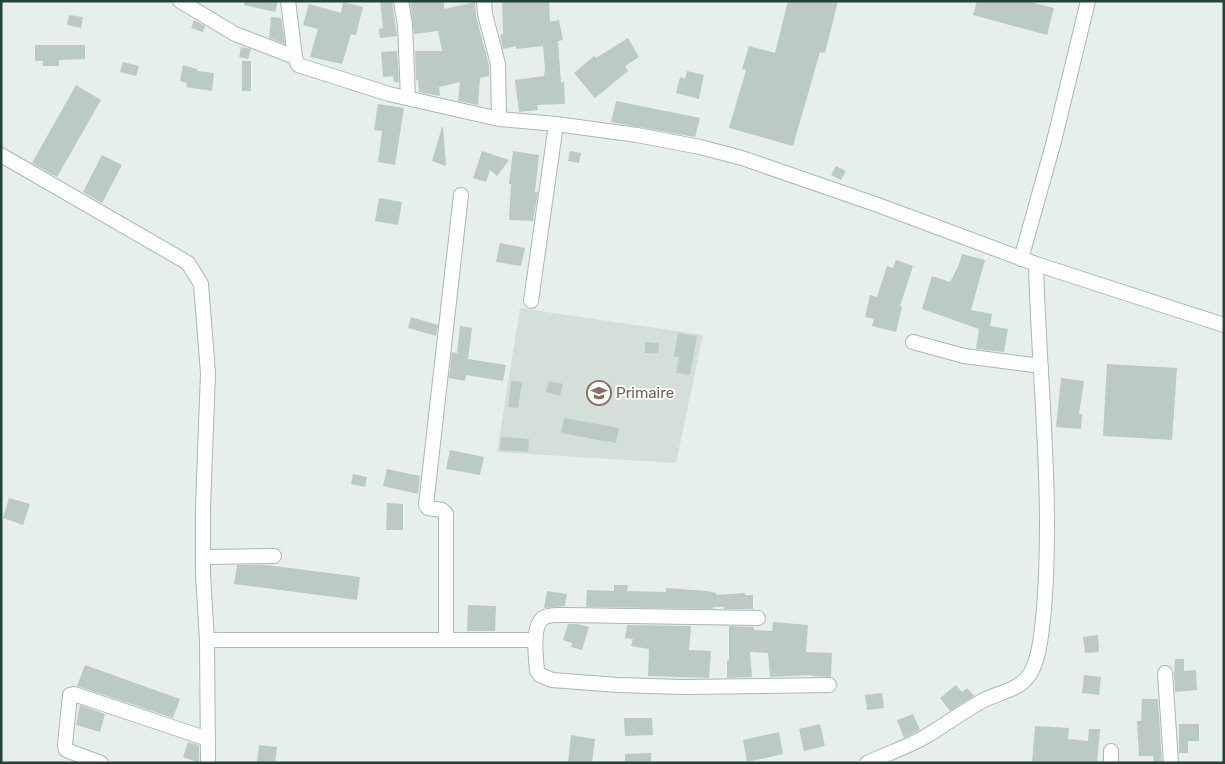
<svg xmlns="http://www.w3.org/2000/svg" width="1225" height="764" viewBox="0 0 1225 764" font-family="Rubik,sans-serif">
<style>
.built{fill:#d4dfda}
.building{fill:#bbcac4}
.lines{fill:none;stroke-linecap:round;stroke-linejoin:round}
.minor-casing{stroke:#a8b8b2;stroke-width:16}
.minor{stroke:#fff;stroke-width:14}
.labels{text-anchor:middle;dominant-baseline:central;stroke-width:4;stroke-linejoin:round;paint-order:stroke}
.education-label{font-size:15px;fill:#785e54;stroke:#f7fbf9;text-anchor:start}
</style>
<rect width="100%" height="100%" fill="#e6efeb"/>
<path class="built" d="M520,308L703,335L676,463L497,452Z"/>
<path class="building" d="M244,1H278L275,12L244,5Z
M380,1H392L397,36L380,38L379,29L383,28Z
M410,1H444V9L475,2L476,16L489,65V76L480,78L478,105L458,101L460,82L439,87L440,96L419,92L418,80H416L415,51H442L438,31L414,34Z
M502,1H549L550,22L559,20L563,40L558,41L561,83L564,81L565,104L537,105L538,110L519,112L515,80L544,76L545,69L543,46L516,49V46L503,49L500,35L503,34Z
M788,1H838L825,53L820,52L793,146L729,128L746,70L742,69L749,46L775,53Z
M977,1H1027L1054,8L1047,35L973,15Z
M343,2L363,7L356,35L351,34L342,64L310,57L318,29L303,25L309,4L341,13Z
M69,15L83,17L81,28L67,25Z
M271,17L281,18L285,44L269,38Z
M194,20L205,26L203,32L191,28Z
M628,38L639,57L625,66L628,71L595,98L574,73L594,56L596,58Z
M35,45H85V59L59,60V66H43V61H35Z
M241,47L251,49L248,59L239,57Z
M397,51L399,82H394L393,76L383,77L381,52Z
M242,61H251V91H242Z
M123,62L139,66L136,76L120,72Z
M183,65L197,69V71L214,73L212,91L186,87L187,83L180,81Z
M687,71L704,75L699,99L676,93L680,77L685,79Z
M76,85L101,100L57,177L32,163Z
M616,101L700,118L695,137L611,122Z
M378,104L404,108L395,165L378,162L382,131L374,130Z
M442,127H443L446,166L432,161Z
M482,151L509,160L497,176L490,170L486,182L473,178Z
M513,151L539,155L535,192H538L533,221L509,220L511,184H509Z
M570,151L581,153L579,163L568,161Z
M102,155L122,165L102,203L83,192Z
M836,166L846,171L841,180L831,175Z
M379,198L402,202L398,225L375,221Z
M500,243L525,248L521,266L496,262Z
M962,254L985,260L971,310L992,314L990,326L1008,329L1004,352L976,349L979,329L922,309L932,276L950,282L958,267Z
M896,260L913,266L900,306L902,307L896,332L872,326L874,319L865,317L870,295L877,297L887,266L893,268Z
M411,317L438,325L436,336L408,328Z
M460,326L472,328L468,359L506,365L503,381L466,375L465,381L449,378L452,352L457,353Z
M678,333L697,336L690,375L676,373L679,357H674Z
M645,342L659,343L658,353H645Z
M1107,364L1177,368L1172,440L1103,436Z
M1061,378L1084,381L1079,414H1082L1081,429L1056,427Z
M511,381L522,382L518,408L508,407Z
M549,381L563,384L560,396L546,392Z
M564,418L619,428L616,443L561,433Z
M501,437L529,439L528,452L500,450Z
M450,450L484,457L480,475L446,469Z
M387,469L420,476L418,494L383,486Z
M353,474L367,477L365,487L351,484Z
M9,498L30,504L23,525L3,518Z
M387,503L403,504V530H386Z
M237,565H266L360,577L357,600L234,584Z
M614,585H628L627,591L666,592V588L707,591L716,593V595L745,593V595H753V609H724V607H713V609L586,607L587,590L614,591Z
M547,591L567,594L565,606L544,608Z
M468,605L496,606L495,631H467Z
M773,622L808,625L806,652L832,653L831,677L811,676V675L770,677L768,653L750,652L752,677L727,678V661L729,660V626L754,627V630L772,631Z
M568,624H577L589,627L582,650L571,647L572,643L563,640Z
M627,625L691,626L689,650L711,651L709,678L648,676L649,649L631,646L633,639L625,638Z
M1098,635L1099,652L1085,653L1083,637Z
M1175,659H1184V671L1196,670L1197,690L1175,692L1174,672Z
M85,665L180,699L173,718L77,686Z
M1084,675L1101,677L1099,695L1082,693Z
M956,685L962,692L967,688L974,696L950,711L940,698Z
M882,693L884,708L867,710L865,695Z
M1142,699H1158L1162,763H1154L1153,756H1139L1137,721H1141Z
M80,705L105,714L100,732L76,725Z
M913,714L920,730L904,738L897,720Z
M624,718H652L653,735L625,736Z
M820,724L825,746L804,751L799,729Z
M1179,724H1199V741H1188V753H1179Z
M1035,726L1069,728L1068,739L1088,741L1089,729H1100L1097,763H1032Z
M779,732L783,754L747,762L743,740Z
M571,735L595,739L592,763H568Z
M188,742L199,745V763L183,757Z
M259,745L277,747L275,763H257Z
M651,753V763H625V754Z"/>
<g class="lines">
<defs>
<path id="minor" d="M180,1L235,34L295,57L298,65L389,94L499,119L556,124L637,135L700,147L742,158L878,205L1036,264L1224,325
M288,1L295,57
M401,1L405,25L408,98
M484,1L485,14L498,64L499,119
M1,155L188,263L201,284L208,373L203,507V574L207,640
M1021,259L1054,141L1088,1
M531,301L556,124
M913,342L964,356L1041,366
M203,557L274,556
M758,618L565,615C559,615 551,614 545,617C531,623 536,658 537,671L540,675L552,680L618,685L682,687L829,685
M446,640V514L442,510L428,508L426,505L461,195
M1165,673L1171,763
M101,763L66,750L65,745L70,695L74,694L208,739
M208,763L207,640H535
M867,763C886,754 905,748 923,738C944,726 963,711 984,700C998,693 1017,690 1027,678C1040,663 1042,628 1044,609C1053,494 1039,379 1036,264
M1111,763V751"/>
</defs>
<use href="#minor" class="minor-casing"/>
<use href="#minor" class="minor"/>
</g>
<defs>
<symbol id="school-ring" viewBox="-11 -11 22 22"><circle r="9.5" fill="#f7fbf9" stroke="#8d6e63" stroke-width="1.5"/><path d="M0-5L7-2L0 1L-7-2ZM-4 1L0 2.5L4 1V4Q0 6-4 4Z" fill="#8d6e63"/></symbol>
</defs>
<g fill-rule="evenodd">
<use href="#school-ring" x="585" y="379" width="28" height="28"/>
</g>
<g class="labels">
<g class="education-label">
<text x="616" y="393">Primaire</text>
</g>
</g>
<rect width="1225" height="764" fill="none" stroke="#24423a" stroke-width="5"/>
</svg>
